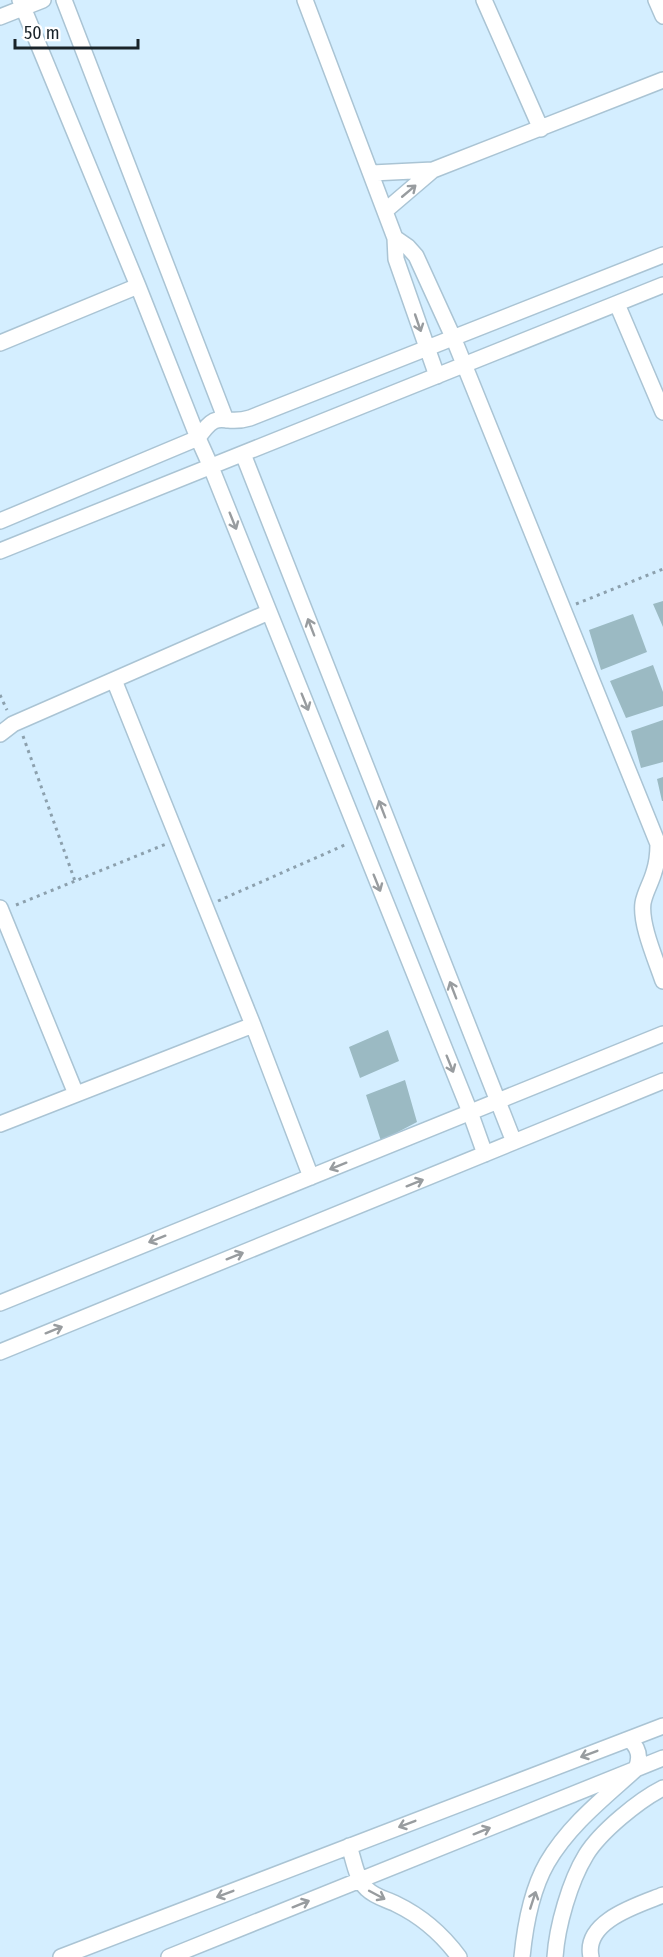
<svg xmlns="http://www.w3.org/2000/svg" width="663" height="1957" viewBox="0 0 663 1957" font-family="'Fira Sans Condensed',sans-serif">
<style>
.building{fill:#9bbac3}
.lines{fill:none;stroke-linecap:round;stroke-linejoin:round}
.minor-casing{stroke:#aac4d4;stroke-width:18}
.path{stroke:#8ca0ad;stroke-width:3;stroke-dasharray:3 4.5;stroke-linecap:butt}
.minor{stroke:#fff;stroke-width:15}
.oneway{stroke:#989c9f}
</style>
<rect width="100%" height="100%" fill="#d4eeff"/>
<path class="building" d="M663,601V627L653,604Z
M633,614L647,652L601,670L589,630Z
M653,665L663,692V706L626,718L610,681Z
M663,720V762L641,768L631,731Z
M663,777V801H662L657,779Z
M388,1030L399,1061L360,1078L349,1047Z
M405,1080L417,1122L381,1141L366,1095Z"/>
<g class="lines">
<defs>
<path id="minor" d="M20,0L138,286L198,438L211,467L470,1112L485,1154
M64,0L226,420
M305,0L395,238L396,259L437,376
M484,0L541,129
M656,0L663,16
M0,17L43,0
M372,173L433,170L663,80
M385,211L433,170
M395,238L408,247L416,256L453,337L658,844C658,854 657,863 654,872C651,883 645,892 643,903C640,924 656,960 663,981
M617,304L663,412
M0,343L138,286
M243,454L514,1142
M0,521L198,438C220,406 221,427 250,418L663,255
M0,551L663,285
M114,680L253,1025L311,1177
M0,734L13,724L269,612
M0,908L76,1094
M0,1124L253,1025
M0,1303L663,1034
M0,1352L663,1081
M349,1846C354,1860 356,1879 367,1889C375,1897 386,1899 396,1904C421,1916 442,1934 459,1957
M61,1957L663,1726
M169,1957L663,1758
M522,1957C525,1926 531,1891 547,1863C569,1825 604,1798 636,1769C641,1757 639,1748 629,1739
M555,1957C557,1926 570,1881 586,1855C600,1832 639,1800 663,1788
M591,1957C583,1921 638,1905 663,1895"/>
</defs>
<use href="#minor" class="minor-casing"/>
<path class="path" d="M576,604L663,569
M0,695L7,710
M23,736L75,881
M218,901L347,844
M16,905L166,844"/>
<use href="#minor" class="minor"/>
</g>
<defs><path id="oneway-shaft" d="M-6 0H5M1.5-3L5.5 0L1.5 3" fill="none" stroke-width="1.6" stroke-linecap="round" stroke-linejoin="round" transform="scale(1.5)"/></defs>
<g class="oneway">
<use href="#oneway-shaft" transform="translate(409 191) rotate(-40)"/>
<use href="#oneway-shaft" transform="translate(418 323) rotate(71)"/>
<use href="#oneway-shaft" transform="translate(233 521) rotate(68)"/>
<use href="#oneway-shaft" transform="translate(311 627) rotate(-111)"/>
<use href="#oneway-shaft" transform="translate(305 702) rotate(68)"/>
<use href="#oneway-shaft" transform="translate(382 809) rotate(-111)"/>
<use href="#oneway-shaft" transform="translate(377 883) rotate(68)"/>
<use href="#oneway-shaft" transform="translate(453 990) rotate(-111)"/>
<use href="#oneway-shaft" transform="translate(450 1064) rotate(68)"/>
<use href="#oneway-shaft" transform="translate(338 1166) rotate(158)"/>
<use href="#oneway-shaft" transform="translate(415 1183) rotate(-22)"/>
<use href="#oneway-shaft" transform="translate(157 1239) rotate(158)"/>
<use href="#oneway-shaft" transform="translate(235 1256) rotate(-22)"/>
<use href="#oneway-shaft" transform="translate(54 1330) rotate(-22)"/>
<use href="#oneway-shaft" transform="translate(589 1754) rotate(159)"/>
<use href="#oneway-shaft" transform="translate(407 1824) rotate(159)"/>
<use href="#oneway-shaft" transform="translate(482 1831) rotate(-22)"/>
<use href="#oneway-shaft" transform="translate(225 1894) rotate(159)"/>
<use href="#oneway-shaft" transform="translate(377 1895) rotate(28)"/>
<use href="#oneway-shaft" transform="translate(533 1900) rotate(-72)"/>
<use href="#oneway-shaft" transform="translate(301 1904) rotate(-22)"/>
</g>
<path d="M15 39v9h123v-9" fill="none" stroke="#192329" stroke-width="3"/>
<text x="24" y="39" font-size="18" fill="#192329" stroke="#ffffff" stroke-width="4.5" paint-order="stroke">50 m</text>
</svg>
